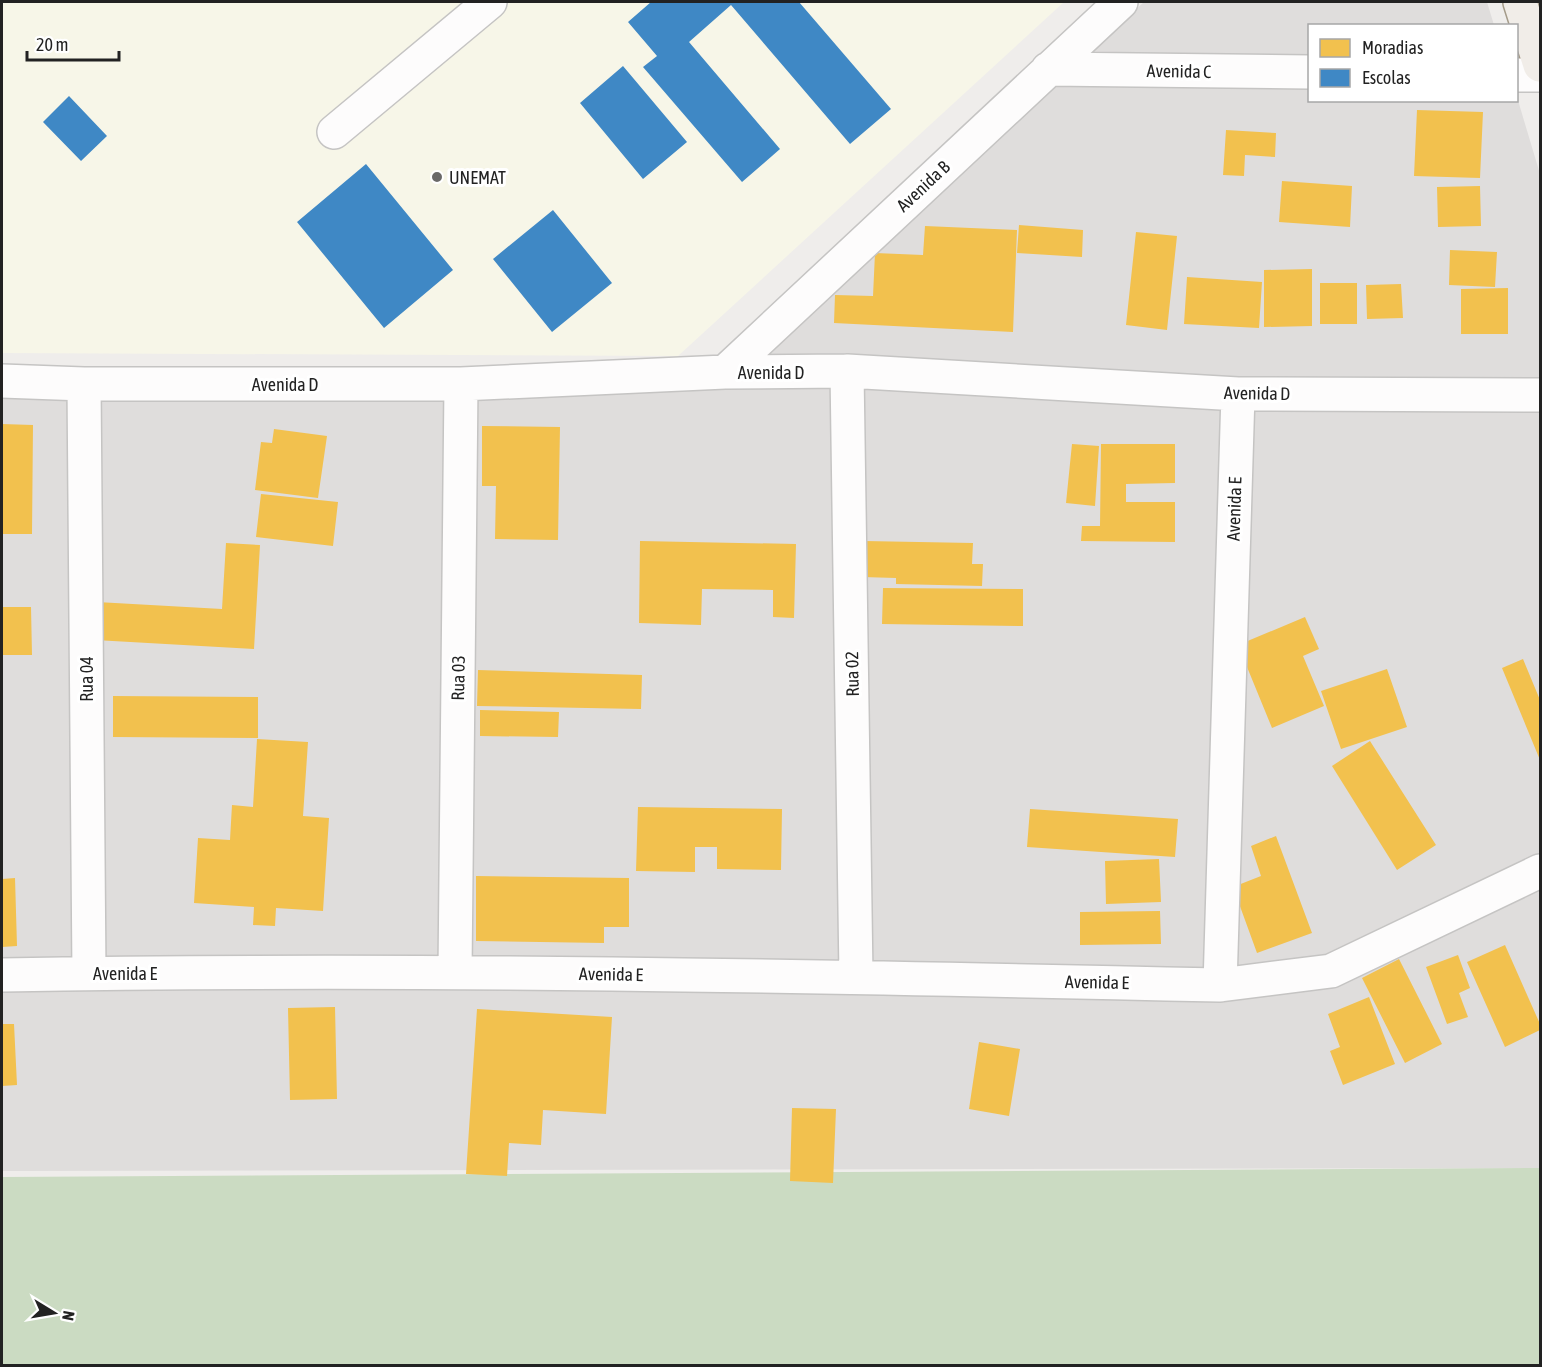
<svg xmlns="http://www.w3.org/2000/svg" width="1542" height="1367" viewBox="0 0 1542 1367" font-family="'Asap Condensed',sans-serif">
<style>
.residential{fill:#dfdddc}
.education{fill:#f7f6e8}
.forest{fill:#cbdbc2}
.homes{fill:#f2c14e}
.schools{fill:#3f88c5}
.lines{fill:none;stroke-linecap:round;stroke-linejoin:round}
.minor-casing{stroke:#c5c4c3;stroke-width:36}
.major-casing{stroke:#a49b89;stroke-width:36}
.minor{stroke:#fdfcfc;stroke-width:33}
.major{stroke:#f1ede8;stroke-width:33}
.poi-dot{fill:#6a6968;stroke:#fff;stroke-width:2}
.labels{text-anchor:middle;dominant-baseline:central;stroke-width:6;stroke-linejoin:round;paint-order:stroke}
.street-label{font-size:18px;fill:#222;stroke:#fff}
.poi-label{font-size:18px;fill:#222;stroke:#fff;text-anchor:start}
</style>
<rect width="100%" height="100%" fill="#efedeb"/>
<path class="residential" d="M1144,2H1487L1494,25L1310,26V100H1516L1517,97L1540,174V1168L2,1171V380L723,384Z"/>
<path class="education" d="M2,2H1064L678,356L2,353Z"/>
<path class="forest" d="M1540,1168V1365H2V1177Z"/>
<path class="homes" d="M1417,110L1483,112L1480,178L1414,176Z
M1226,130L1276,133L1275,157L1245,155L1244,176L1223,175Z
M1282,181L1352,186L1350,227L1279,222Z
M1480,186L1481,226L1438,227L1437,187Z
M1019,225L1083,230L1082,257L1017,253Z
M925,226L1017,230L1013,332L834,323L835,295L873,296L875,253L923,255Z
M1136,232L1177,236L1167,330L1126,325Z
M1450,250L1497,252L1495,287L1449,285Z
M1312,269V326L1264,327V270Z
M1187,277L1262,282L1259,328L1184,324Z
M1320,283H1357V324H1320Z
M1401,284L1403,318L1367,319L1366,285Z
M1508,288V334H1461V289Z
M2,424L33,425L32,534H2Z
M482,426L560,427L558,540L495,539L496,486H482Z
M274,429L327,436L318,498L255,490L261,442L272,443Z
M1072,444L1099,446L1095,506L1066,503Z
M1101,444H1175V483L1126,484V502H1175V542L1081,541L1082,526H1100Z
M261,494L338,502L333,546L256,537Z
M640,541L796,544L794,618L773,617V590L702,589L701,625L639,623Z
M864,541L973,543L972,564H983L982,586L896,584V578L862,577Z
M226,543L260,545L254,649L95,640L97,602L222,609Z
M883,588L1023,589V626L882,624Z
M2,607H31L32,655H2Z
M1305,617L1319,649L1303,656L1324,706L1272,728L1238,645Z
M1523,659L1540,700V760L1502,668Z
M1387,669L1407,727L1341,749L1321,691Z
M478,670L642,675L641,709L477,706Z
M113,696L258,697V738L113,737Z
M480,710L559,712L558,737L480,736Z
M257,739L308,742L303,816L329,818L323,911L276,908L275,926L253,925L254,907L194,903L198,838L230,840L232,805L253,807Z
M1370,741L1436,845L1397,870L1332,766Z
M638,807L782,809L781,870L717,869V847H695V872L636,871Z
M1030,809L1178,819L1175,857L1027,847Z
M1276,836L1312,933L1257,953L1233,887L1261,876L1251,846Z
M1159,859L1161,902L1106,904L1105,861Z
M476,876L629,878V927H604V943L476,941Z
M15,878L17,946L2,947V879Z
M1160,911L1161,944L1080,945V912Z
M1505,945L1540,1024V1030L1505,1047L1467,962Z
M1458,955L1470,988L1459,993L1468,1017L1447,1024L1426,967Z
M1399,959L1442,1044L1405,1063L1362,978Z
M1369,997L1395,1064L1343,1085L1330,1051L1340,1047L1328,1014Z
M335,1007L337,1099L290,1100L288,1008Z
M477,1009L612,1017L606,1114L543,1110L541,1145L509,1143L507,1176L466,1174Z
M2,1024H14L17,1085L2,1086Z
M979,1042L1020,1049L1009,1116L969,1109Z
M792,1108L836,1109L833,1183L790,1181Z"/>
<path class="schools" d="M651,2H799L891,109L850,144L731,5L689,42L780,149L742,182L643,67L657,56L628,22Z
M623,66L687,142L643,179L580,103Z
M69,96L107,136L81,161L43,122Z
M366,164L453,270L384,328L297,222Z
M553,210L612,283L552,332L493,259Z"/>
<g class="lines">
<defs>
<path id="minor" d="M1048,69L1310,72
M1516,75H1540
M334,132L490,2
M847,371L856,976
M725,372L1121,2
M2,381L84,384H461L725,372L847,371L1238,394L1540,395
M84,384L89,973
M455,972L461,384
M2,975C408,968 814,976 1220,985L1238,394
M1220,985L1331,971L1540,871"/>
<path id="major" d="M1520,2L1540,65"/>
</defs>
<use href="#minor" class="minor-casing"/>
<use href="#major" class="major-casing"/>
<use href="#minor" class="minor"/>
<use href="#major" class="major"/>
</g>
<circle class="poi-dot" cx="437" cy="177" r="6"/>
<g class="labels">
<g class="street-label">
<text transform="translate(1179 71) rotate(1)">Avenida C</text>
<text transform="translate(923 186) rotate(-43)">Avenida B</text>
<text x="771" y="372">Avenida D</text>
<text x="285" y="384">Avenida D</text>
<text transform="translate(1257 393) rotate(1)">Avenida D</text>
<text transform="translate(1234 509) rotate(-88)">Avenida E</text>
<text transform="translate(852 674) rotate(-91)">Rua 02</text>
<text transform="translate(458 678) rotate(-89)">Rua 03</text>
<text transform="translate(86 679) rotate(-90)">Rua 04</text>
<text x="125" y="973">Avenida E</text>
<text transform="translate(611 974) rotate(1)">Avenida E</text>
<text transform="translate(1097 982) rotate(1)">Avenida E</text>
</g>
<g class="poi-label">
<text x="449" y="177">UNEMAT</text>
</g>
</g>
<rect width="1542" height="1367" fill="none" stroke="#222222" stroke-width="6"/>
<rect x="1308" y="24" width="210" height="78" fill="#ffffff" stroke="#a7a7a7" stroke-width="1.5"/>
<rect x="1320" y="39" width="30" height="18" fill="#f2c14e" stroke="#a7a7a7" stroke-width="1.5"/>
<text x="1362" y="54" font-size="18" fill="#222222">Moradias</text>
<rect x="1320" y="69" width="30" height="18" fill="#3f88c5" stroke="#a7a7a7" stroke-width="1.5"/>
<text x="1362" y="84" font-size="18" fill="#222222">Escolas</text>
<g transform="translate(54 1313) rotate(101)" stroke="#ffffff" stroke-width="4.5" paint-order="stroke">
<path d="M0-4.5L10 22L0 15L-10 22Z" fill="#222222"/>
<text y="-9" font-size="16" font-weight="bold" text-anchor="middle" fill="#222222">N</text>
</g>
<path d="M27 51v9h92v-9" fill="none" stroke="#222222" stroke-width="3"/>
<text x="36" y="51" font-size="18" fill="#222222" stroke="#ffffff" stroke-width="4.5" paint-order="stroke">20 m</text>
</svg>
